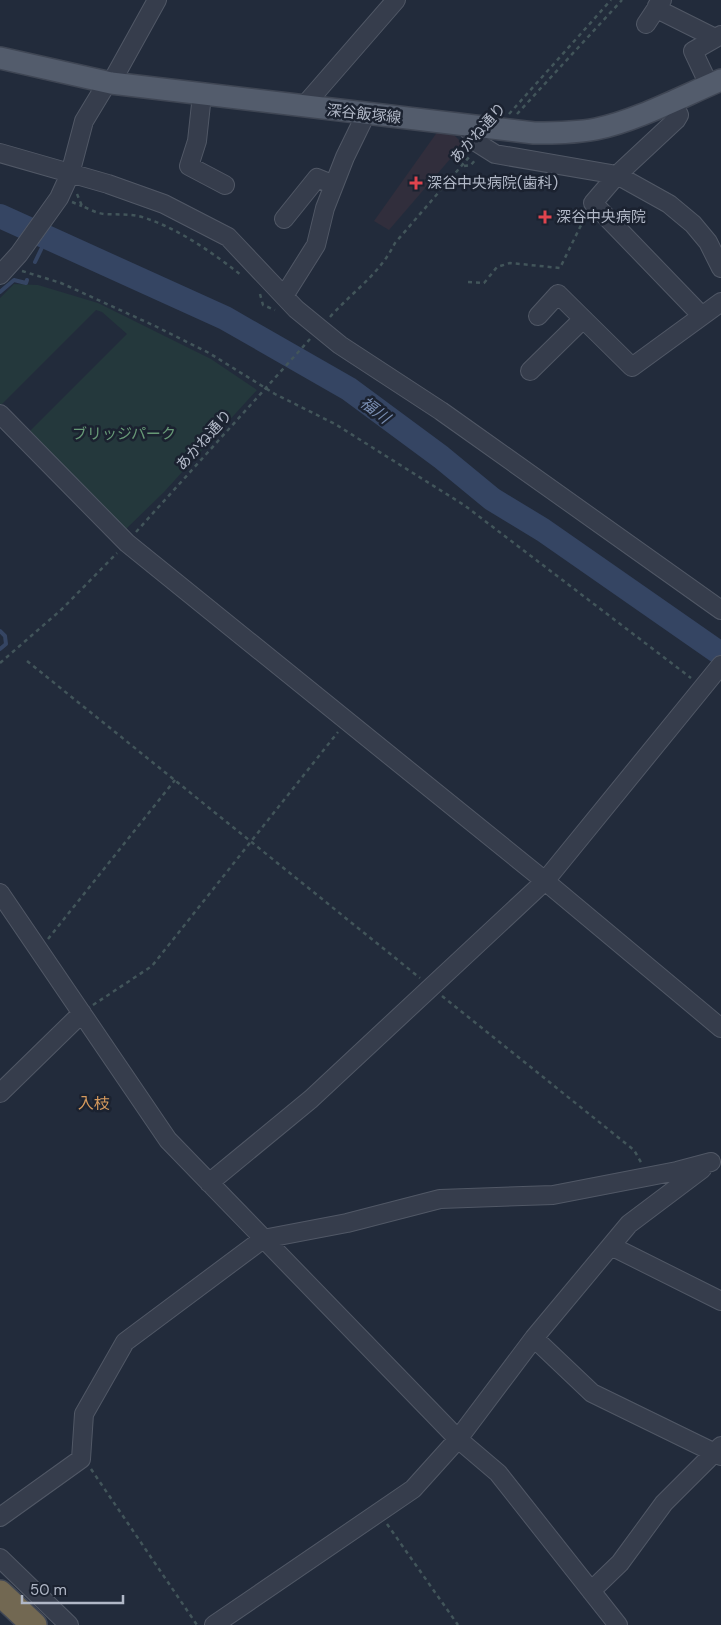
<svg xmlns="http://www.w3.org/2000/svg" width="721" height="1625" viewBox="0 0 721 1625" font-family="'DM Sans','Noto Sans JP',sans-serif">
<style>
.medical{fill:#312e3c}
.green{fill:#24383c}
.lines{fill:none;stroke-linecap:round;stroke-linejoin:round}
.stream{stroke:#354563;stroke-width:4}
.river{stroke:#354563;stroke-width:24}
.minor-casing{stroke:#515866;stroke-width:20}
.major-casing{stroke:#3f4654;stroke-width:24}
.highway-casing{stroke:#414856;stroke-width:28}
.path{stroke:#42555a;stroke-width:2.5;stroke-dasharray:4 4;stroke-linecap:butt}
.minor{stroke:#363d4c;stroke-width:18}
.major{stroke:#535c6c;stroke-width:21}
.highway{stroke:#726852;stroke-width:25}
.health-dot{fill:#e0444e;stroke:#1b2230;stroke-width:2}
.labels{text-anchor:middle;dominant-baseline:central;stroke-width:5;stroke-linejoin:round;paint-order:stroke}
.street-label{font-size:15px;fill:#b1b8c7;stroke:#1b2230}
.poi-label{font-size:15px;fill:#b1b8c7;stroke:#1b2230;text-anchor:start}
.park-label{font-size:15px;fill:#679976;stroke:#1b2230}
.water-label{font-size:16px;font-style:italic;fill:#788cb0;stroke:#1b2230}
.neighbourhood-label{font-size:16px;fill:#d69a5d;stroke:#1b2230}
</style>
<rect width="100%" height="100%" fill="#222b3b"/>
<path class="medical" d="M438,131L451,132L463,144L389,230L374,221Z"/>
<path class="green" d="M14,284L38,285L98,303L211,359L257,390L164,492L124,531L27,434L127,334L102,312L96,310L0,406V298Z"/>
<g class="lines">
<path class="stream" d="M35,262L47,237
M0,292L14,280L26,283L27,280
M0,631L5,636L6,644L0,649"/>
<path class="river" d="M0,216L225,318L349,389L441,457L492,499L543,530L721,654"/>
<defs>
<path id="minor" d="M657,6L663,12L715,38
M646,24L662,0
M111,83L157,0
M709,85L693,51L721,35
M202,95L197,141L189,166L225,185
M672,100L679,115L676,120L617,175L593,203L702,316
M303,107L396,0
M466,125L476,142L495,154L617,175L669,204L693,224L708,242L721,268
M0,153L108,184L164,204L228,237L296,309L340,345L441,411L721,610
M284,219L317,178L334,185
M0,275L19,254L59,198L70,174L84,121L107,83
M284,296L316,245L325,208L345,157L366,114
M538,316L558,294L632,367L721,302
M530,371L583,319
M0,414L127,543L545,881L721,1028
M0,893L168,1140L458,1439L498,1473L618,1625
M0,1093L82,1013
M209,1183L311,1099L545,881L721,665
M611,1246L721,1301
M534,1338L592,1393L721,1456
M0,1517L81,1459L84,1414L125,1342L263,1239L347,1223L440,1199L553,1195L677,1171L711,1162
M0,1558L69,1625
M591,1591L620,1563L664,1503L721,1446
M214,1625L413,1489L458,1439L534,1338L629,1224L702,1169"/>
<path id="major" d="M0,58L111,83L534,133C555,133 575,133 596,129C636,121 683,96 721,80"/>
<path id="highway" d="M0,1593L34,1625"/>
</defs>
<use href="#minor" class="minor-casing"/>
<use href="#major" class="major-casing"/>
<use href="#highway" class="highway-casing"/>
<path class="path" d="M509,114L611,0
M517,114L622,0
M464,166L471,165L476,159
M77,194L82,206C89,209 96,213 104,214C118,215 131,213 145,218C179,229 213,253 241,275
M72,202L82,206
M22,271L61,283L155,326L209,353L275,394L335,424L464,505L691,678
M468,282L484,283L497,267L510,263L560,268L585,217
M260,294L263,305L275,310
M330,317C353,291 379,275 395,243L470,156
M136,532L310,339
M27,661L420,978
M0,663L62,609L117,553
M48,939L175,780
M442,996L634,1150L642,1164
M93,1005L152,966L338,732
M91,1469L197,1625
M387,1524L458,1625"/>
<use href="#minor" class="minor"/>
<use href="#major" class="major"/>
<use href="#highway" class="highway"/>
</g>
<g class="health-dot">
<path d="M413.5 175.5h5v5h5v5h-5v5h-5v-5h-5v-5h5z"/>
<path d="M542.5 209.5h5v5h5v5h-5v5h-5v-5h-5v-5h5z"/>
</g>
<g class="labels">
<g class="street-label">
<text transform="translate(364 114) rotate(6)">深谷飯塚線</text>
<text transform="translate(478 133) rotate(-48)">あかね通り</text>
<text transform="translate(204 440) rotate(-48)">あかね通り</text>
</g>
<g class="poi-label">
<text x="427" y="183">深谷中央病院(歯科)</text>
<text x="556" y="217">深谷中央病院</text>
</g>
<g class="park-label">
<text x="124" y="434">ブリッジパーク</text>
</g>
<g class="water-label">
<text transform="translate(375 410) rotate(37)">福川</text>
</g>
<g class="neighbourhood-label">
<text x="94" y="1103">入枝</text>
</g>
</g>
<path d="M22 1595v8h101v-8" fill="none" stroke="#b1b8c7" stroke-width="2.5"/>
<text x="30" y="1595" font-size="15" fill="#b1b8c7" stroke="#1b2230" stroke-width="4" paint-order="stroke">50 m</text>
</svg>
